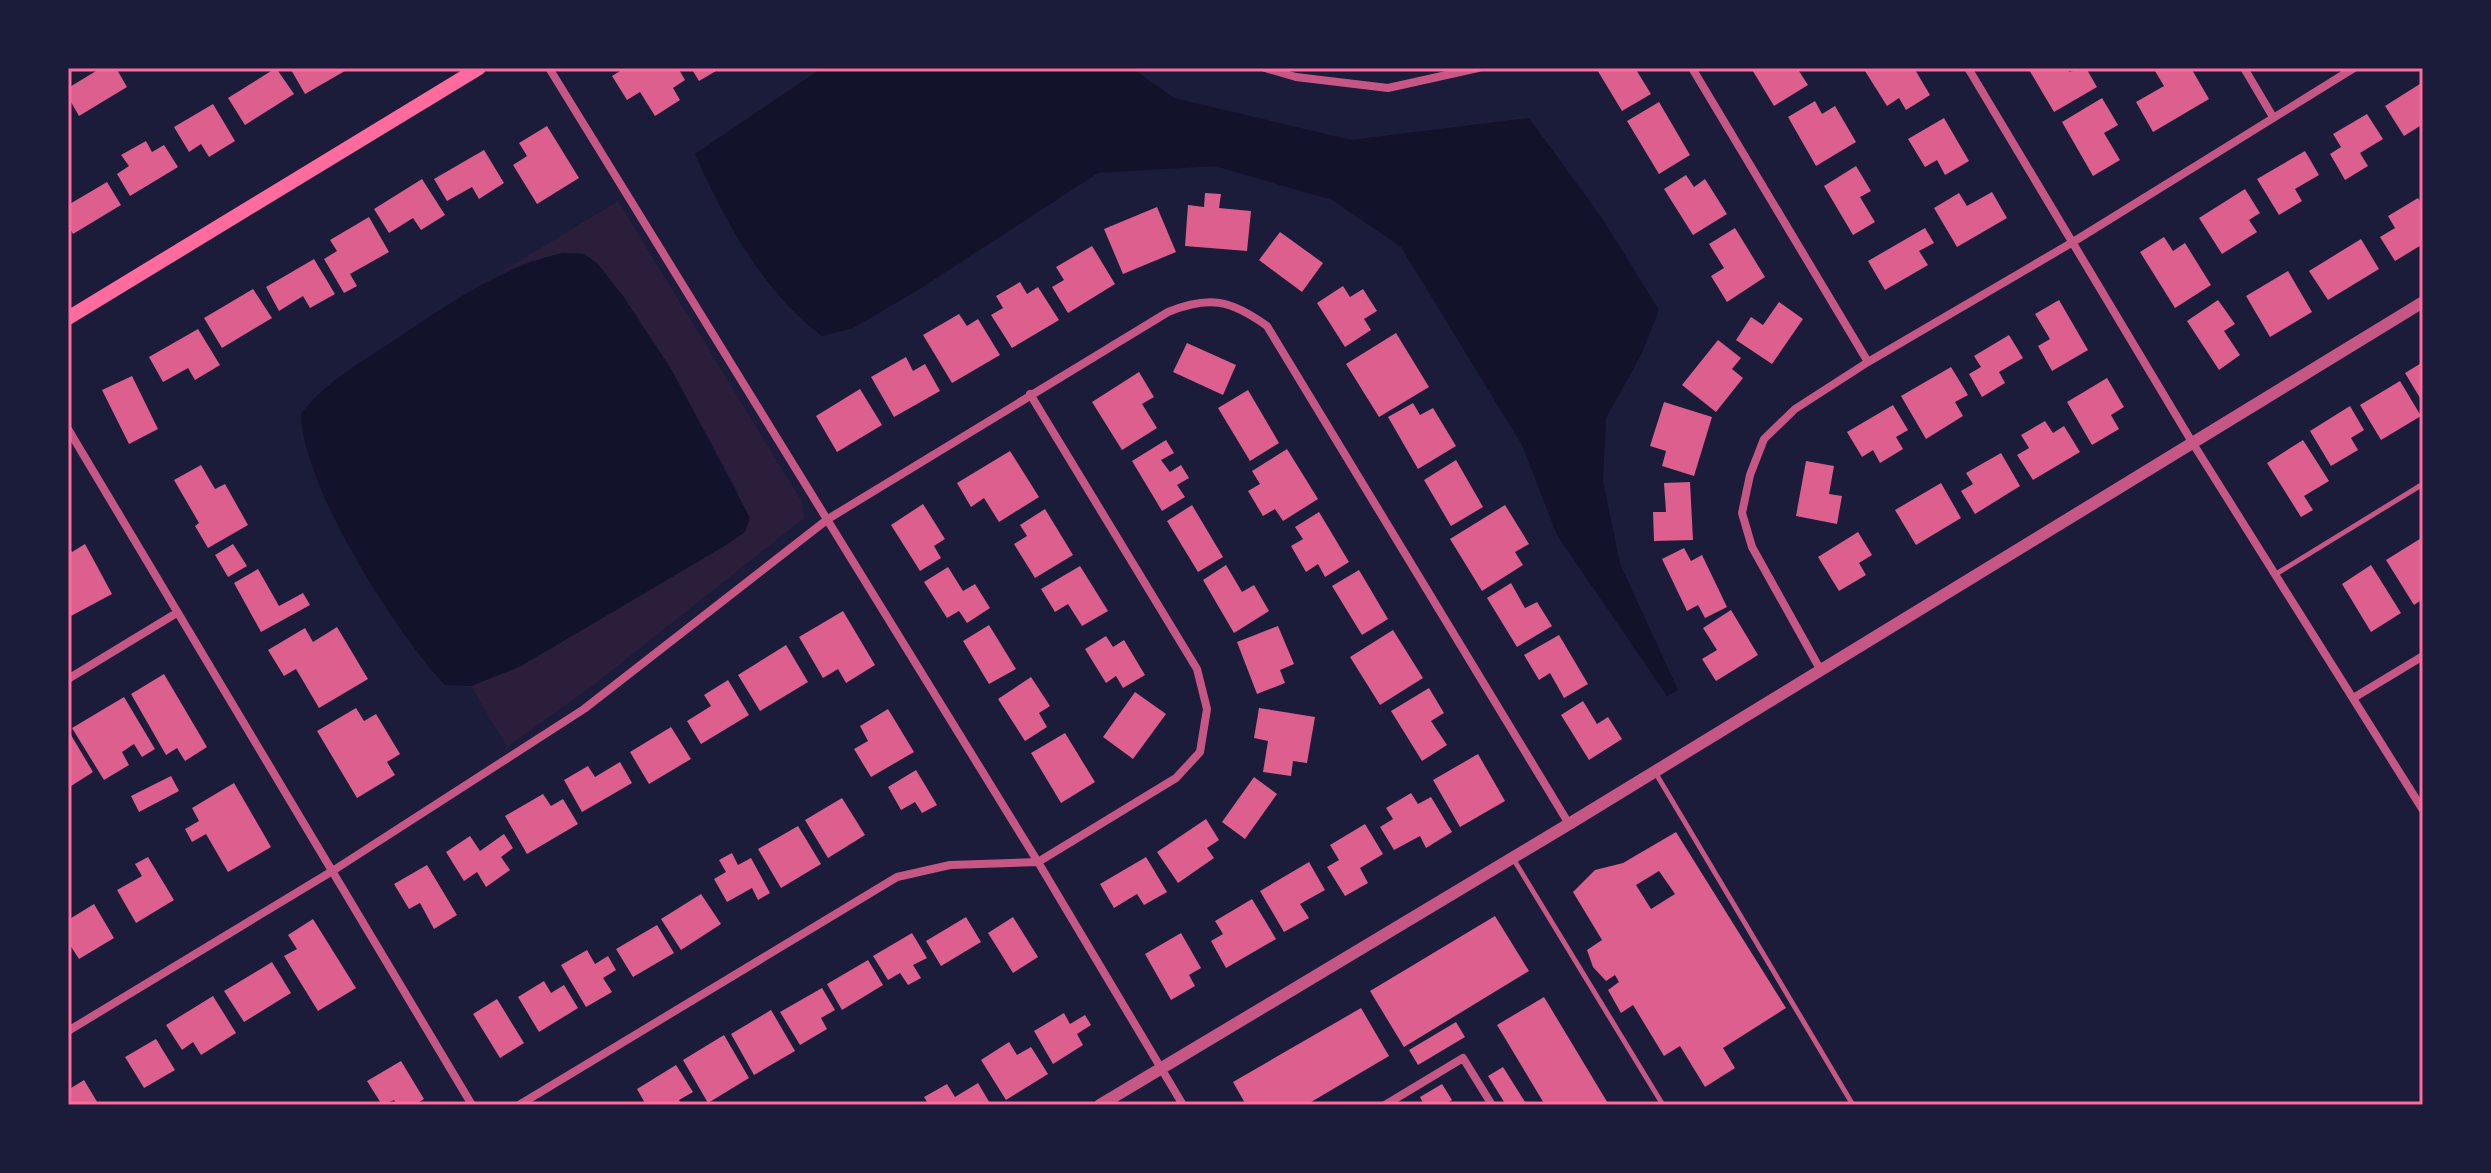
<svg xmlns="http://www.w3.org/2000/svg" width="2491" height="1173" viewBox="0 0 2491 1173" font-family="Montserrat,sans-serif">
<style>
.green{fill:#2a1e3b}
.water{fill:#12122b}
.building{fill:#dd5f8e;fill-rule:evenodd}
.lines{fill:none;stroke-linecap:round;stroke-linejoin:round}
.service{stroke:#c65784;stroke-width:5}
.minor{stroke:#c65784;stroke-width:8}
.tertiary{stroke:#c65784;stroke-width:12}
.secondary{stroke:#ff6b9d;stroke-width:14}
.neatline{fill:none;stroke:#ff6b9d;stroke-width:3}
</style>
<rect width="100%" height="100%" fill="#1b1b3a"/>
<path class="green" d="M618,201L802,502L804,518L591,687L507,747L471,686L521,666L726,545L738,492L671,369L623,296L532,260L495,276Z"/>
<path class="water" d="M822,68H1132L1174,98L1351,140L1529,118L1602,218L1659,310L1642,353L1606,418L1603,481L1620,564L1678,690L1667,696L1557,535L1522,445L1401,247L1332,200L1215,166L1098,173L918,290L853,328L822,336C764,293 724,220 695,154Z
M562,253L584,254L597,263L623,296L671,369L750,518L745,532L726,545L521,666L471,686L445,685C395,632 303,487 301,414C325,382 360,363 393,341C447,305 498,268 562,253Z"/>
<path class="building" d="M101,68H116L127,87L79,116L68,97V88Z
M276,68L294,94L245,125L228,98Z
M290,68H350L305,94Z
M625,68H678L685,80L673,88L680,100L655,116L640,92L627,100L612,76Z
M691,68H721L699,81Z
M1596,68H1635L1651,94L1622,111Z
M1751,68H1797L1808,85L1774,106Z
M1870,68H1914L1930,95L1906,110L1899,98L1887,106L1865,71Z
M2028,68H2067L2069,72L2086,68L2097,87L2054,112Z
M2161,68H2191L2209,99L2153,132L2136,102L2164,86L2155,71Z
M2423,82V124L2404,136L2385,106Z
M2102,98L2118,125L2104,133L2120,160L2093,176L2062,122Z
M1815,101L1822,114L1835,106L1856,142L1816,166L1788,117Z
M1659,102L1690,155L1659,174L1627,121Z
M213,104L235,141L209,157L201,144L189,152L174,127Z
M2367,114L2383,139L2360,153L2368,166L2345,180L2330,154L2341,147L2333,134Z
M1944,118L1969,161L1945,175L1937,160L1925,167L1908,139Z
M547,126L579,178L537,204L513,165L527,156L519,143Z
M146,141L152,152L164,145L178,167L130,196L117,174L129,166L121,155Z
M484,150L504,183L479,199L472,187L447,201L434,179Z
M2305,151L2319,175L2295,189L2302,201L2279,215L2257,179Z
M1856,166L1871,191L1860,197L1875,222L1853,235L1824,186Z
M1686,175L1694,187L1705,179L1727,214L1693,235L1664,189Z
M422,179L445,215L421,230L413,218L389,233L374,209Z
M107,182L121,205L73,234L68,225V205Z
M2245,189L2260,213L2249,220L2257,232L2222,254L2199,218Z
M1992,192L2007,218L1957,247L1934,208L1959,193L1967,206Z
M1205,193L1221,194L1219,208L1251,211L1247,251L1185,246L1188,205L1204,207Z
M2418,198L2423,206V244L2395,261L2380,237L2395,228L2388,216Z
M1157,207L1176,252L1123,274L1104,229Z
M369,217L389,252L350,274L357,286L344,293L324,259L337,251L330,240Z
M1735,228L1765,277L1727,302L1711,276L1724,268L1709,244Z
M1925,228L1934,243L1919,251L1928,265L1885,290L1868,261Z
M1280,232L1323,263L1302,292L1259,260Z
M2164,237L2173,251L2185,243L2211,285L2175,308L2140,252Z
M2361,239L2379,269L2328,300L2309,271Z
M1092,246L1115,284L1068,313L1052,287L1064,280L1056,267Z
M314,259L335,294L310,308L303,296L279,311L266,287Z
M2288,271L2312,312L2270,337L2246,296Z
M1020,282L1027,294L1038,287L1059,320L1012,348L991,315L1003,308L996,296Z
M1343,286L1350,297L1363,289L1377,311L1364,319L1371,330L1345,347L1317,303Z
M253,289L272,318L222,348L204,318Z
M2059,300L2088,350L2052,371L2038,346L2050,339L2035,314Z
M2218,300L2235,324L2224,331L2240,355L2219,370L2187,321Z
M1779,302L1803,319L1772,364L1736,340L1751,317L1763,325Z
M959,314L967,326L978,319L1000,355L952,383L923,335Z
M198,329L220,365L195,380L188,368L163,382L149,357Z
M1396,333L1429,387L1379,417L1346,364Z
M2009,335L2023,358L1999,372L2005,383L1982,397L1969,374L1981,367L1974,356Z
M1718,340L1741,358L1732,369L1743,378L1716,412L1682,385Z
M1187,343L1236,365L1223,395L1173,372Z
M906,357L913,371L925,364L940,391L894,417L871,377Z
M2423,362V403L2405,373Z
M1951,367L1968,395L1955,402L1963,416L1926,439L1901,396Z
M1139,372L1154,397L1142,404L1157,428L1122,450L1092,402Z
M132,376L158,429L129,444L102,390Z
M2107,378L2124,407L2111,415L2119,429L2092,445L2067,402Z
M2400,381L2421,416L2381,440L2360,405Z
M860,389L882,425L837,452L816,416Z
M1248,390L1279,443L1250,461L1218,408Z
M1664,402L1712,417L1694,476L1662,466L1666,451L1650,446Z
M1413,403L1420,415L1433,408L1456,446L1418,469L1388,417Z
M1893,405L1908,430L1896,437L1903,449L1880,463L1873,450L1862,457L1847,432Z
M2350,406L2364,430L2351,438L2358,450L2331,466L2310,431Z
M2045,421L2053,433L2064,426L2080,452L2033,480L2017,455L2029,448L2021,435Z
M1166,440L1174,453L1161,460L1170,472L1181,465L1189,478L1177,485L1185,497L1162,511L1132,461Z
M2303,440L2329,481L2304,496L2313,510L2301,517L2267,463Z
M1287,449L1318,499L1283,521L1275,509L1263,516L1248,491L1260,484L1252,471Z
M1010,451L1039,497L999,522L984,498L971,507L957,483Z
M2001,453L2020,486L1975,514L1961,491L1973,484L1966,473Z
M1456,460L1483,507L1451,526L1424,480Z
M1806,461L1834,466L1829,494L1842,496L1837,524L1796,516Z
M201,465L215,489L225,484L248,525L208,548L195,526L199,523L174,480Z
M1690,482L1693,540L1654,541L1653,512H1666L1664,483Z
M1941,483L1961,518L1916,545L1895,510Z
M923,504L945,539L934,546L941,558L920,571L891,525Z
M1192,505L1223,557L1198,572L1167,521Z
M1505,505L1529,544L1515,552L1523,565L1482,591L1450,539Z
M1045,509L1073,555L1035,578L1014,544L1027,536L1020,525Z
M1319,512L1349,562L1325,577L1318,564L1306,572L1291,546L1303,539L1295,527Z
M1858,532L1872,555L1859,563L1866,575L1839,591L1818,557Z
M2423,537V599L2414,605L2386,560Z
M85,544L112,594L71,616L68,610V546L72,552Z
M233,544L247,566L228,577L215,555Z
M1684,548L1691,561L1702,555L1727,607L1705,618L1698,605L1687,611L1662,559Z
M1226,565L1242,592L1254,585L1269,611L1234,633L1203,580Z
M2371,565L2401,613L2371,632L2342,584Z
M1080,566L1108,611L1082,626L1068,604L1055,612L1041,589Z
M948,567L963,591L975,584L990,608L967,623L959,611L947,618L924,582Z
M258,569L279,606L303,593L310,605L261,632L234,583Z
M1359,570L1388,619L1362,635L1332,586Z
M1511,583L1525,608L1537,602L1552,626L1517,647L1487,598Z
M1731,610L1758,655L1716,681L1702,659L1717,650L1703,628Z
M843,611L875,665L846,683L838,669L823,678L799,637Z
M989,625L1016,669L989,684L963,641Z
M1278,626L1294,664L1280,670L1285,683L1257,694L1237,642Z
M337,627L368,679L319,708L296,669L284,676L268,650L305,628L313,642Z
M1393,630L1423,678L1380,705L1350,657Z
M1559,635L1588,684L1564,698L1550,673L1539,680L1524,655Z
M1106,636L1113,647L1124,640L1145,675L1123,688L1116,676L1106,683L1085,649Z
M786,645L808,682L760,711L738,675Z
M164,674L207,747L185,761L177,748L166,755L131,694Z
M1031,677L1050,706L1039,713L1047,727L1025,741L998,699Z
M728,680L749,715L701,744L687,721L711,706L704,695Z
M1429,688L1444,713L1431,721L1447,745L1422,761L1391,711Z
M1135,692L1166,714L1133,759L1103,737Z
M124,697L155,749L142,757L134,744L122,752L129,765L104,780L72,728Z
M1583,701L1597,724L1608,717L1622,739L1589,760L1561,715Z
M356,708L364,721L376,714L400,754L387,762L395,775L357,798L317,731Z
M1259,708L1315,717L1307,763L1293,761L1291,776L1263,772L1268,741L1254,738Z
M888,709L914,752L871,777L854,749L868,741L860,726Z
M671,727L691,759L649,784L630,752Z
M68,730L93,772L68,788Z
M1065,733L1095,782L1061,803L1031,753Z
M1478,754L1505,801L1460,827L1433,780Z
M620,762L632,783L582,812L564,780L588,766L595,777Z
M916,770L937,805L922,813L915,802L901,810L888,787Z
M171,776L179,791L139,812L131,796Z
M1254,777L1277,794L1245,839L1222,822Z
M234,783L271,847L228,872L206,834L192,842L185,829L199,821L192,808Z
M1411,793L1418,804L1431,797L1452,832L1426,848L1420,836L1394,850L1380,827L1393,819L1386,808Z
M543,794L551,806L563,799L578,824L527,854L505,816Z
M842,798L865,835L828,858L805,820Z
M1206,819L1219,840L1207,848L1214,858L1178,883L1157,852Z
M1365,824L1383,854L1360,868L1368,883L1345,896L1327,867L1339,860L1330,845Z
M798,826L821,864L781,888L758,849Z
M1676,832L1786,1008L1723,1048L1735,1068L1705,1087L1680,1046L1664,1056L1633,1005L1621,1013L1608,990L1619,982L1615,975L1606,981L1593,967L1587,950L1602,940L1573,892L1595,870L1623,863ZM1659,871L1675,894L1651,909L1636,885Z
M504,834L513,848L501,857L510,870L486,887L477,872L464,881L446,852L470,836L480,851Z
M732,853L738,865L751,858L770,893L758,900L752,888L727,902L714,879L726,872L719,860Z
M148,857L174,900L136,923L117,890L142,876L135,864Z
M1146,857L1167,892L1144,905L1137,894L1114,908L1100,884Z
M1309,862L1325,890L1300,904L1309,918L1284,932L1260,891Z
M427,865L457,915L434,929L420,903L409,909L394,884Z
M701,894L721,924L681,950L661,919Z
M1252,899L1276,939L1226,968L1211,941L1223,934L1215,921Z
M94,904L114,938L79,959L68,942V920Z
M1495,916L1529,971L1404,1047L1370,991Z
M966,917L981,942L941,966L926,941Z
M1013,917L1038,957L1013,973L988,933Z
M313,919L356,988L318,1011L284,956L297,949L288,935Z
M657,925L674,953L633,977L616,949Z
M912,933L927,958L913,965L921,978L908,985L900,973L888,980L873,956Z
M1181,933L1201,968L1189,975L1195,986L1171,1000L1145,954Z
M587,950L595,964L608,956L616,970L603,978L612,992L586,1007L561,965Z
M868,960L883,985L842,1010L827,984Z
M272,962L291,993L244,1022L224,991Z
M544,981L551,993L564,985L578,1008L539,1032L518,997Z
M822,988L835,1010L821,1018L827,1029L800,1045L780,1012Z
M213,996L236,1033L201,1055L193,1042L182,1050L166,1025Z
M1544,997L1609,1105H1545L1497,1025Z
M497,999L524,1043L500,1058L473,1014Z
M1361,1008L1389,1056L1306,1105H1246L1233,1082Z
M771,1010L795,1051L754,1075L731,1034Z
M1064,1013L1070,1024L1085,1015L1091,1025L1077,1034L1083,1045L1053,1064L1034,1031Z
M1456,1022L1465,1037L1418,1065L1409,1050Z
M724,1035L749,1078L708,1103L683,1060Z
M156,1039L175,1070L144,1088L125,1057Z
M1009,1042L1017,1055L1031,1047L1048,1074L1006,1100L981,1060Z
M401,1061L424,1099L414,1105H397L394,1100L382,1105L367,1081Z
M676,1065L693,1092L679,1100L682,1105H646L637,1089Z
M1503,1067L1527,1105H1506L1488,1076Z
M84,1080L99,1105H68V1090Z
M978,1083L991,1105H929L924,1097L947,1084L955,1097Z
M1442,1084L1452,1100L1444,1105H1424L1420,1097Z"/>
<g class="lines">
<path class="service" d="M2276,574L2423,484
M1655,772L1853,1105
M1514,860L1663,1105"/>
<path class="minor" d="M549,68L1038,862L1183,1105
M1265,68L1296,77L1388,88L1478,68
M1692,68L1868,362
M1968,68L2192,442L2423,810
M2244,68L2273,117
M68,429L472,1105
M1820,669L1752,547L1742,513L1750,475L1764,439L1795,409L1868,362L2073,242L2354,68
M68,679L175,614
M2355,697L2423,656
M68,1031L334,870L584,709L828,519L1168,312C1209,295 1231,300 1267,326L1569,824
M519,1105L897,877L950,865L1038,862L1176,778L1200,752L1207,709L1197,669L1030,394
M1385,1105L1463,1058L1492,1105"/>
<path class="tertiary" d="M1100,1105L1569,824L2423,302"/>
<path class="secondary" d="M68,318L479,68"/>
</g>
<rect width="2491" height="1173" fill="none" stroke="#1b1b3a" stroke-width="140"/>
<rect x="70" y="70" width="2351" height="1033" class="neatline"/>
</svg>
